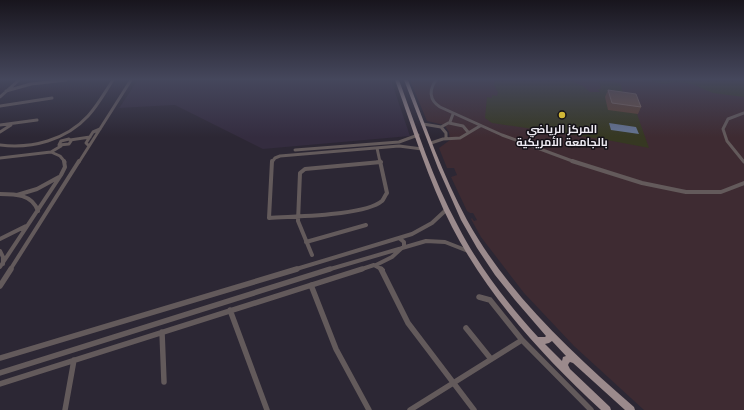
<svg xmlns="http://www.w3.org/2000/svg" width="744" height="410" viewBox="0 0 744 410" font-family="'Open Sans',Cairo,sans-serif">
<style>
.built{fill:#342c3f}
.education{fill:#3e2b32}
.green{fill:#363822}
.water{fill:#657492}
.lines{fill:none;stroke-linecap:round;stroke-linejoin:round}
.minor-far2{stroke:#635a5b;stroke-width:3}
.minor-far1{stroke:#635a5b;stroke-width:4}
.minor{stroke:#635a5b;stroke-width:5.5}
.major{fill:#9b8a8c;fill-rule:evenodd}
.wall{fill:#5c4032}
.building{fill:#6c5247;stroke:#806a62}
.poi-dot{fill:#d1b736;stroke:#141117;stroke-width:1.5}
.labels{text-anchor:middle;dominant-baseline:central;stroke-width:3;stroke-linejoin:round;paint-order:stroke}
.far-poi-label{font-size:11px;font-weight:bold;fill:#eeebf3;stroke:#141117}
</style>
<rect width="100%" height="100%" fill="#2c2734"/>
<path class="built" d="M138,80H391L410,136L263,149L175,105L119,108Z"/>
<path class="education" d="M410,80H744V410H644L574,346L524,293L481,237L471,219L472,218L474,221L477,220L473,213H470L467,211L451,177L457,175L454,168H447L439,148L450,140L449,132L444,125L427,121Z"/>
<path class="green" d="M495,80H569L583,86L590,92H600L597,89H601L599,81L600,80L620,83L624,96L631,97L649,148L607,140L492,123L485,118L487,97L492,98V95L497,96L498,92L494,85Z
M651,80H744V97L713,93L692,84L675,82L665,84L653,82Z"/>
<path class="water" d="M609,123L636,127L639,134L611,130Z"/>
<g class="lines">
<path class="minor-far2" d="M436,80C429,90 429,100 440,107L502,135L575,162
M6,91L31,84L66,80
M0,97L19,80
M0,106L52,98
M744,113L728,119L723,129L727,141L744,162
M449,123L463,126L468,132
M423,124L441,127L450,122L453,114
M0,125L37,120
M441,127L446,133V138
M0,132L11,125
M69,139L71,141L69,144L59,145L61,141Z
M70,140L90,137
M431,143L443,139L460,138L480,126
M0,145C32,149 66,140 88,116C98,105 105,92 113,80
M89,146L86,143L93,132L100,129
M377,148L380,162
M295,150L399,142L418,135
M51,152L61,146
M0,158L51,152L60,156L65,162
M79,162L131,80
M272,162L275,158L280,156L399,146L422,149
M377,162H381"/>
<path class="minor-far1" d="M272,161L269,218C293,216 364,216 382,201C384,199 385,195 387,193L380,161
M572,161L642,183L686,192H721L744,183
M0,194C15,194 32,194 38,211
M17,195L37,189L59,177
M0,239L26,226
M306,242L366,225
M0,251L3,257V264
M312,255L298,221L300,173L305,169L381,162
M376,265L392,257L404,246V242L399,238
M0,267L61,175L65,167L64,161
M10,270L79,161
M293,270L412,234L432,223L446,210
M327,270L426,241L445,242L468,251
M359,270L374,265L383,270"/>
<path class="minor" d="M381,269L408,323L474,410
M311,285L336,349L369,410
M0,286L11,269
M479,297L490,300L522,340L591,410
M230,310L267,410
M466,328L491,359
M162,332L164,382
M0,358L297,269
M0,373L330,269
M0,384L362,269
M65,410L74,360
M410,410L522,340"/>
<path class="major" d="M395,80H399C417,129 433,180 458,226C479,267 507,303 538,337H545L546,336L515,300L495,275L477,248L461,220L438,168L404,80H408C426,127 443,176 467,220C508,294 571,352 634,407L635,410H625L573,363L570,362L569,363L568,365L570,369L610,407L611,410H601C543,356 489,298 452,227C428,180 413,129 395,80ZM552,341L566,356L563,357L562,361L545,344L549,343Z"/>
</g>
<path class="wall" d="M632,80H642V81Z
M608,90L641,107L638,114L608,110L605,97Z"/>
<path class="building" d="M608,90L636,94L641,107L612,103Z"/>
<linearGradient id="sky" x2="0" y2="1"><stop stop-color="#18151d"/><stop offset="0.58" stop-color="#45475c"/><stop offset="1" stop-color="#45475c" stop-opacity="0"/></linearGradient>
<rect width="744" height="137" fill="url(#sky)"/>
<circle class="poi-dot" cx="562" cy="115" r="4"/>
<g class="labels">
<g class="far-poi-label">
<text x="562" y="128">المركز الرياضي<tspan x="562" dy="13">بالجامعة الأمريكية</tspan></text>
</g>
</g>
</svg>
